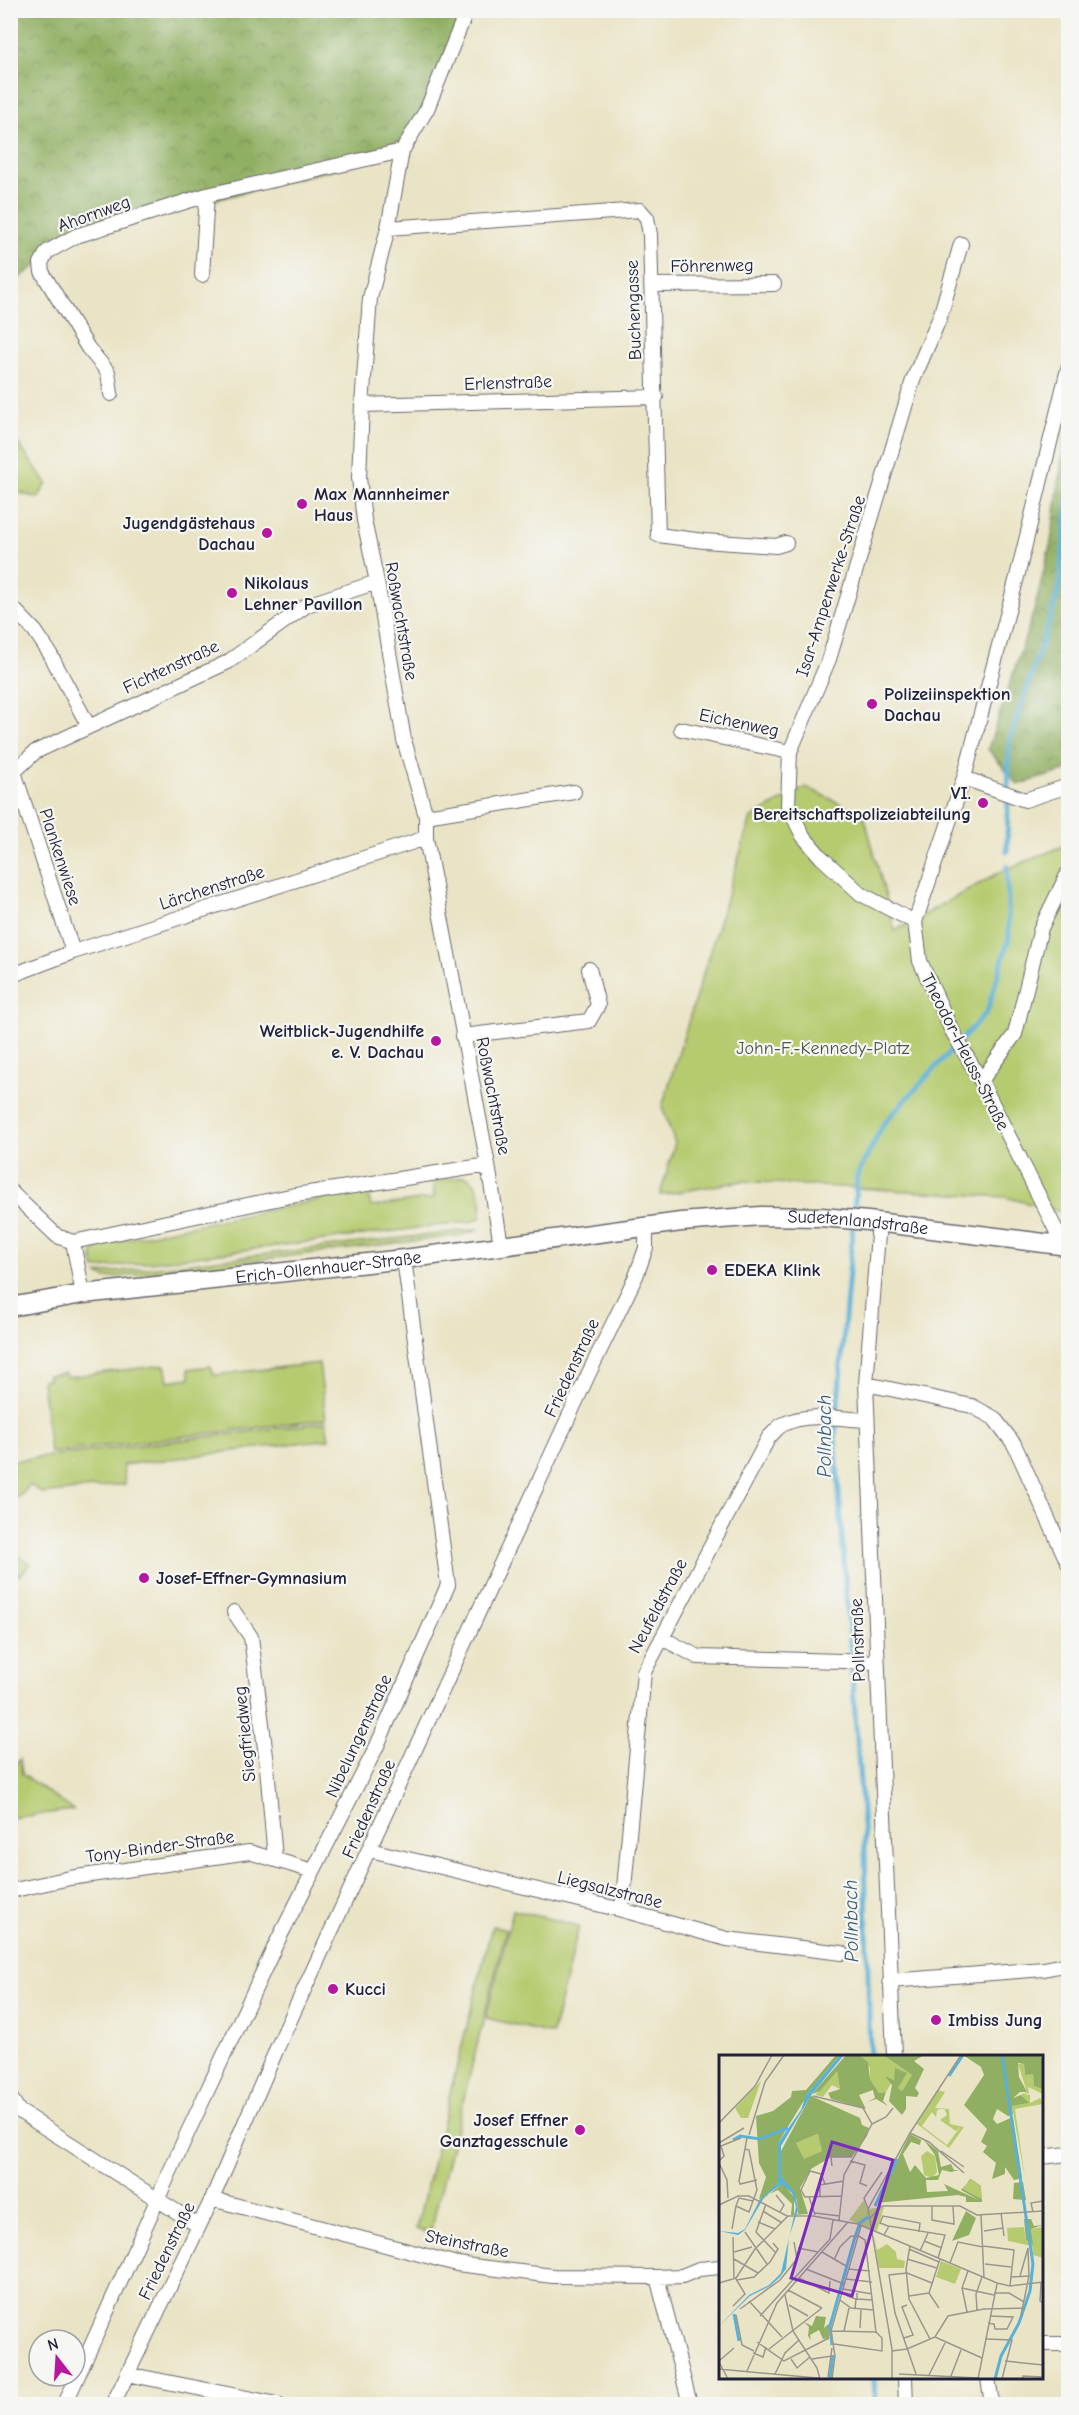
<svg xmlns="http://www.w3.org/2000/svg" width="1079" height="2415" viewBox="0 0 1079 2415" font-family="'Comic Neue',sans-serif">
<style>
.green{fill:#b6cb6f;stroke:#6c7655;stroke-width:1.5}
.forest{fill:url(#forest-crowns);stroke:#59684e;stroke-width:1.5}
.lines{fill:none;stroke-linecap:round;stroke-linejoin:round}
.stream{stroke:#5ab0d6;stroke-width:5}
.minor-casing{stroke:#68666c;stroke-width:16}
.tertiary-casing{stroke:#68666c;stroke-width:21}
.minor{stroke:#fff;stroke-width:14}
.tertiary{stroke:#fff;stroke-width:18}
.poi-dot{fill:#b5179e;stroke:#f6f6f2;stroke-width:2}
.labels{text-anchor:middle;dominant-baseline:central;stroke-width:4.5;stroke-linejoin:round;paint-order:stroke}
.street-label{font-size:18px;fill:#22223b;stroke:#f6f6f2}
.poi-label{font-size:18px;font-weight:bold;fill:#22223b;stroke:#f6f6f2;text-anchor:start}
.park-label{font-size:18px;fill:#4e554b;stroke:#f6f6f2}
.water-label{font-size:20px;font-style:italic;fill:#385b79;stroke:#f6f6f2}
.inset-river{fill:none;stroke:#5ab0d6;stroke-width:3}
.inset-road{fill:none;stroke:#9a968e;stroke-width:1.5}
.view{fill:#7b2cbf;fill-opacity:0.15;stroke:#7b2cbf;stroke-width:3}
.inset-edge{fill:none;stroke:#22223b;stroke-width:3}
</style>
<defs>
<pattern id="forest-crowns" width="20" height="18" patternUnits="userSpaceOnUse" patternTransform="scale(1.5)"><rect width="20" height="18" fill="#90af62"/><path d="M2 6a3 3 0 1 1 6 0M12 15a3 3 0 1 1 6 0" fill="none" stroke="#758e52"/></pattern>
</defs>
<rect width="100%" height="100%" fill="#f6f6f2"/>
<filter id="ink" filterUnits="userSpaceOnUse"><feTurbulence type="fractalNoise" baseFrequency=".0167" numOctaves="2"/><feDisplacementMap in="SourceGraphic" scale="12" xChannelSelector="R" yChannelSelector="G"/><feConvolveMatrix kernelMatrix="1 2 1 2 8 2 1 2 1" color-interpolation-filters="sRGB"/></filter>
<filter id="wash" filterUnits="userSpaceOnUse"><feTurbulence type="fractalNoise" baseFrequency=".008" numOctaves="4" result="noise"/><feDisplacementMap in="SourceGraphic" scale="24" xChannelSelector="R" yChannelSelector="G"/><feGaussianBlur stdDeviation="1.35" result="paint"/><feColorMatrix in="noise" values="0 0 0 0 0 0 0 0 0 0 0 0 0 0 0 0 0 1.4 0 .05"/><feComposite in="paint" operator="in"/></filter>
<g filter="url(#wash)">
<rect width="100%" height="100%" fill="#eae4c6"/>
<path class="green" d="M10,433L47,483L38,498L11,490Z
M806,787L864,815L895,931L1002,871L1068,844V1214L1005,1197L742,1181L660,1195L675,1143L662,1107L751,818Z
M464,1176C479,1179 484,1203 480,1218L474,1221L95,1269L92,1254L102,1244L367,1190L371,1207L434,1198L433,1182Z
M479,1229L464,1235L107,1278L97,1274Z
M319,1363L326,1419L50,1453L42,1380L48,1379V1375L65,1373L66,1377L165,1365L168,1381L190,1378L189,1369L211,1366L214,1375Z
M326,1422L329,1439L123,1465L125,1484L43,1494L30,1485L19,1497L11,1498V1461Z
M10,1549L30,1564L20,1576L11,1573Z
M20,1759L22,1774L73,1810L11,1818V1770Z
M513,1910L579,1926L552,2034L486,2018Z
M492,1926L506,1930L430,2233L416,2229Z"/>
<path class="forest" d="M11,11H467L402,151L76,236L11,284Z
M1068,416V770L1018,785L988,749L1034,611L1051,542Z"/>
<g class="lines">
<path class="stream" d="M1007,852L1009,743L1059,590L1068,501
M870,2056L865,1852L835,1438L857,1176L884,1123L987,1012L1009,938L1007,866
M874,2378L875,2404"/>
</g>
</g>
<g filter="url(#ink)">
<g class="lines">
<defs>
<path id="minor" d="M467,10L427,109L402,151L388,228L370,298L362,405L359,478L364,520L377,582L404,740L426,816V838L488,1165L501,1245
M388,228L640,210L647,218L650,235L658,535L704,541L776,546L786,543
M202,275L207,195
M651,285L774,284
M111,394L108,372L88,348L42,272L41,263L47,252L76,236L207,195L402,151
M362,405L656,397
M10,605L35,631L49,652L88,725
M681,729L790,752
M964,778L1025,800L1068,786
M426,816L574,792
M915,922L861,894L821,857L803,836L788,806L790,752L829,659L913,380L940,317L961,244
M73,952L14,772L35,752L228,662L307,605L377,582
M10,976L73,952L426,838
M462,1036L589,1021L598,1005L589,969
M981,1081L1015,1034L1041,928L1068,873
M10,1191L57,1236L73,1242L83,1294
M879,1222L866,1384L894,2056
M73,1242L290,1196L488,1165
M1064,1246L981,1081L951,1029L920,961L915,922L964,778L1017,577L1068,369
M866,1384L972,1406L994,1418L1014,1444L1068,1563
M234,1612L251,1637L266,1756L275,1858
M662,1638L698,1657L876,1662
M370,1850L622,1910L727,1939L842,1953
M10,1891L70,1878L249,1852L313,1871
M622,1910L644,1672L769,1437C774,1433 778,1426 784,1424C807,1412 842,1419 866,1420
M890,1981L1044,1969L1068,1964
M10,2097L19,2111L199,2226
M1042,2157L1068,2154
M212,2199L457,2264L553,2276L657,2277L682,2276L699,2269L720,2267
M657,2277L690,2404
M1042,2344H1068
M127,2374L277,2404
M905,2378L906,2404
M988,2378L992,2404
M65,2404L187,2134L276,1944L376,1748L448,1585L404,1259
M113,2404L212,2199L278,2046L589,1373L636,1276L646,1248V1226"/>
<g id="tertiary">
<path id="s1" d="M10,1307L83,1294L404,1259L681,1222L761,1216L821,1217L868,1221L1068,1246"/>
</g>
</defs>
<use href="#minor" class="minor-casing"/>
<use href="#tertiary" class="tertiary-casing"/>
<use href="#minor" class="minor"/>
<use href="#tertiary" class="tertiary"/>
</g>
</g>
<g class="poi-dot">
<circle cx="302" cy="504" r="6"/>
<circle cx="267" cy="533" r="6"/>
<circle cx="232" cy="593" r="6"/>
<circle cx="872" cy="704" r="6"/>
<circle cx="983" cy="803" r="6"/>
<circle cx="436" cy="1041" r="6"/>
<circle cx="712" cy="1270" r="6"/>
<circle cx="144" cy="1578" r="6"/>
<circle cx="333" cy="1989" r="6"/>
<circle cx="936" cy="2020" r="6"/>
<circle cx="580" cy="2130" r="6"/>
</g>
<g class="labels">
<g class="street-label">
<text transform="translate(94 214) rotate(-20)">Ahornweg</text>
<text transform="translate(712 266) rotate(-1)">Föhrenweg</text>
<text transform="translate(634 310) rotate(-92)">Buchengasse</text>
<text transform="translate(508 383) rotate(-2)">Erlenstraße</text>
<text transform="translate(831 586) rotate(-72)">Isar-Amperwerke-Straße</text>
<text transform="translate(401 621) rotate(80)">Roßwachtstraße</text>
<text transform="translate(171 667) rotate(-25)">Fichtenstraße</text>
<text transform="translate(739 723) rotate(12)">Eichenweg</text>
<text transform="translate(60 857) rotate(72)">Plankenwiese</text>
<text transform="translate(212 888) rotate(-18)">Lärchenstraße</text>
<text transform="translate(965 1052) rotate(63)">Theodor-Heuss-Straße</text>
<text transform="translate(493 1096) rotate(79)">Roßwachtstraße</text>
<text stroke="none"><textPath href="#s1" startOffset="854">Sudetenlandstraße</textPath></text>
<text stroke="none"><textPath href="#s1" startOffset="321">Erich-Ollenhauer-Straße</textPath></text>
<text transform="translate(572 1368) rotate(-65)">Friedenstraße</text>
<text transform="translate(658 1606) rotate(-62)">Neufeldstraße</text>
<text transform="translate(858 1640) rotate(-92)">Pollnstraße</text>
<text transform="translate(245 1734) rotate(-96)">Siegfriedweg</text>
<text transform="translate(359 1736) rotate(-65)">Nibelungenstraße</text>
<text transform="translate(369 1809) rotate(-66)">Friedenstraße</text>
<text transform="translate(160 1847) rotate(-8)">Tony-Binder-Straße</text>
<text transform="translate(610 1890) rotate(14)">Liegsalzstraße</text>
<text transform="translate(467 2244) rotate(11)">Steinstraße</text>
<text transform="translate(167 2251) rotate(-64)">Friedenstraße</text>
</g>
<g class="poi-label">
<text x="314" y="494">Max Mannheimer<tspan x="314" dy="21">Haus</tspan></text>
<text x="255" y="523" text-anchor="end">Jugendgästehaus<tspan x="255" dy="21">Dachau</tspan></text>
<text x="244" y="583">Nikolaus<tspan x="244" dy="21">Lehner Pavillon</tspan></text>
<text x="884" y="694">Polizeiinspektion<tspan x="884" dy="21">Dachau</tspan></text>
<text x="971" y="793" text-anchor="end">VI.<tspan x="971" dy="21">Bereitschaftspolizeiabteilung</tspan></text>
<text x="424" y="1031" text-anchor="end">Weitblick-Jugendhilfe<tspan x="424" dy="21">e. V. Dachau</tspan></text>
<text x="724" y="1270">EDEKA Klink</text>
<text x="156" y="1578">Josef-Effner-Gymnasium</text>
<text x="345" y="1989">Kucci</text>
<text x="948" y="2020">Imbiss Jung</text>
<text x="568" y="2120" text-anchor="end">Josef Effner<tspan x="568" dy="21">Ganztagesschule</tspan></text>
</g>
<g class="park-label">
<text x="823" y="1048">John-F.-Kennedy-Platz</text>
</g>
<g class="water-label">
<text transform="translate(824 1436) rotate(-90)">Pollnbach</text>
<text transform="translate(851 1921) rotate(-91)">Pollnbach</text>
</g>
</g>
<g transform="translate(719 2055)">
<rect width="324" height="324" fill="#eae4c6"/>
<path d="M139,0H164L193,20L183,36L179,33L187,18L177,20L167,37L160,38L151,24V13ZM299,9H305L306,20L314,18L315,31L323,33L324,39L309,32L310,38L304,39L311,40V48L321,43L324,49L296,54L306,123L293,51L309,48L302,40L294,43L308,37ZM118,15L121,34L113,30L104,42L96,40ZM42,26L29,63H22L16,53ZM219,35L226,37L216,53L230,54L231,69L245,72L230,93L198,69ZM225,53L228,60L221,65L237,76L242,71L228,90L203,71L213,57L217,62L218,55ZM100,79L103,96L85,105L77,88ZM208,96L216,101L218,117L213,123L205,120L202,101ZM251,124L262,132L263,144L244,134ZM145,145L148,154L165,152L158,176L130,165ZM305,172L307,185L313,190L312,174L324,172V203L314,200L313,191L289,186L288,173ZM154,178L158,195L168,189L177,197L178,204L186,206L185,213H160L173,293ZM222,206L242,214L236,229L217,222Z" fill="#b6cb6f" fill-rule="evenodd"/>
<path d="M117,0H121L88,39L141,63L143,70L150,73L148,81L133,102H112L92,114L81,133L89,159L72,160L73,149L59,135L40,144L47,122L40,108L37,61L54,56L72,42L73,36L87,35ZM91,42L61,98L62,121L78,145L79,159H75V142L64,128L43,145L59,128V88L84,47ZM99,79L103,96L85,104L77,88ZM127,0H140L149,7L151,24L160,38L167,37L164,46L169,51L157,44L148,47L156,43L154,35L140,40L147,54L112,44L109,38L121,34L118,16L101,36L93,39ZM164,0H205L195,6L205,14L196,33L200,38L198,42L187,41V54L183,60L170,46L173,30L166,21L175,25L176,13L188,18L179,33L183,36L193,20ZM244,0H321L324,6V34L315,31L314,19L306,20L305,9L299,8L300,22L308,37H301L294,43L302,40L310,48L293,51L294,59L289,61L278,54L274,64L278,69L294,62L303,123L295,125L286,112V119L273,124L277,108L264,97L268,91L262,87L268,74L245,50L265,20L262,12ZM191,79L202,85L201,90L192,87L184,99L191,117L196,110L207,123L220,120L216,100L205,85L219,96L222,112L232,109L235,115H240L232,117L223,115L219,125H207L208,137L229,136L225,129L260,145L242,135L252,124L262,131L263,147H247V142L239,140L157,148ZM251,124L262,132L263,144L244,134ZM304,127L307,145L294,144L295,128ZM247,156L257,163L250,180L233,186ZM305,164H312L315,171L324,170L312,174L314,190L307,185ZM97,261L107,262L105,273L112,267L110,283L104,284L100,275L91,280L92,285L89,281L90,272L85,267L93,271Z" fill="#90af62" fill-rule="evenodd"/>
<path d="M121,0H125L93,39L62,91V121L76,138L79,155L70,182L67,214L61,222L51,231L31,241L0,271L30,240L50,230L62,218L77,152L73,138L63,129L46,141L26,175L19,180L0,176L19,178L26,174L41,144L59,128V88L82,55L87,40Z" fill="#5ab0d6"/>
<path class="inset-river" d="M230,21L244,0M14,85L21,81L41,84L69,73M156,151L178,104M15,259L20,286M113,290L111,271L136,182L141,168L149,162M111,323L114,300M276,324L282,301L300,268L311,236L314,209L283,0"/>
<path class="inset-road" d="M94,41L144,53L153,69L125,120L120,165M0,68L36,31L53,0M153,69L167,62L174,53M191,78L210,87L245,118M30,80L46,27L65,0M28,83L20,126L21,129L38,125M0,88L25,73M26,94L30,95L38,135L30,157L17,151L20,143L34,146M222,96L245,112M0,106L5,101L2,91L22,83M131,106L146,110L141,128L148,131M0,108L8,125L9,143M113,111L112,102H133M106,129L102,119L91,116L82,135L86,142L123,141M57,140L65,150L61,157M90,142L96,160M101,142V130L125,126M47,149L37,177L57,198M0,150L19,141H30L68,161H94L139,169L278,228L291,231L324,227M213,151V165L235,169L234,151M149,154L145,143L163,117M44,156L63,168M314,157L312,148L324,146M96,158L121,161M282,158L285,181M262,160L265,223M150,164L163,151H241L258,160L324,156M39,167L56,174M169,171L161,168L164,161L201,168L200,177M13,174L17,151M265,176L284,173M26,177L48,209M138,180L146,185L157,277M165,180L170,171L226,180L219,203M14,182L15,224M205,186L223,193M191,191L187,214L190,244L211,284M264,191L295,195L291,231M79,193L99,197M190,194L220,207M201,196L209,178M15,197L33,192M103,197L127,211M15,204L39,218M188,204L218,213M115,205L121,192L132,181L138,182M231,208L239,187L264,192M266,209L292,212M87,214L125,229M129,214L151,216M301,221L309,193L310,221M292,222L310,221L302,260M80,223L110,238L111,226M127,224L153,227M18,225L35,222L51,207L59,194L54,188M0,228L17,223L36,194L69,161M322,228L321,246L324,248M243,233L275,240M124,234L153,239M69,235L103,253M138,238V244L154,245M210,238L221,204M275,238H290L305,247M66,240L74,276L98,313L101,324M128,241L137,244L136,254M190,241L210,238L220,253M121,245L132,253L154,255M30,246L63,282M70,250L89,261M14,251L26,239L17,224M21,254L61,225L78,204L75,187M258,255L257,239L263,222M248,257L243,233L249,216M17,260L23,290L35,296M41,261L111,184L114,165M269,268L275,269L276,274H288L294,262L271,261M141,273L142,255M112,276L157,277M125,276L130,253M216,282L263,303M185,283L194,280L183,252L188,250M266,284L293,285L283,324M38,287L65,306L110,283M115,289L163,296V283L157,277M50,294L103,253M173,296L188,294L216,282L229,261L265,254L304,253M34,298L44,302L47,292M72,304L78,313L91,302M93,304L113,301M0,306L15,293M286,306L324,310M0,307L9,324M0,314L109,324M28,316L58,248L129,167M56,319L66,298L80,285M180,319L259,323M197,319L176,258L170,220L188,218L213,228M210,320L226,288M232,321L242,295M109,322L113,293M113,324L116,301L112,276L142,171M173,324V294L149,154L191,78L242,0M259,324L278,229M304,324V321L324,322"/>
<path class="view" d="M113,87L174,105L133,241L72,223Z"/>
<rect width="324" height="324" class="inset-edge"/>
</g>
<rect width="1079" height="2415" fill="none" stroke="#f6f6f2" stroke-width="36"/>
<g transform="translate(57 2358) rotate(343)"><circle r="28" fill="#f6f6f2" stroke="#a1a1a9" stroke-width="1.5"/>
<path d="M0-4.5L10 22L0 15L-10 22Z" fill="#b5179e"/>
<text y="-9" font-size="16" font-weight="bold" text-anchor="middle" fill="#22223b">N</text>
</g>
</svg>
